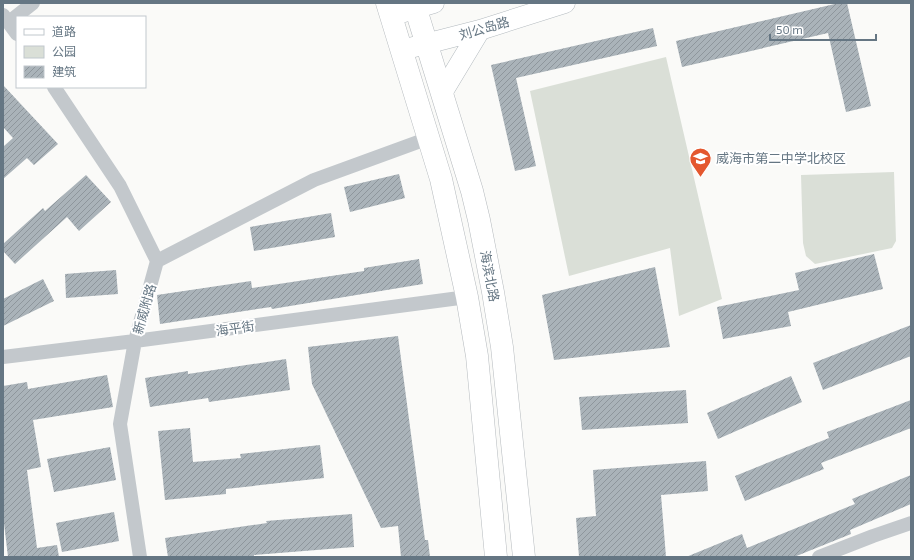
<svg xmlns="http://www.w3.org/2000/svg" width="914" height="560" viewBox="0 0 914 560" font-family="'Exo 2','Noto Sans SC',sans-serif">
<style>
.green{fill:#dadfd7}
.building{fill:url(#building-hatch)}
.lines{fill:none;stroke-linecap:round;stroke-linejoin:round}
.secondary-casing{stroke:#b3babf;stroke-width:21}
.primary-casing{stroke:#b5babe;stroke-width:23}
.street{stroke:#c3c8cc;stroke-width:14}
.secondary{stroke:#fff;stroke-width:20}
.primary{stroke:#fff;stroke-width:22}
.labels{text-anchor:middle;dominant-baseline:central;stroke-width:4;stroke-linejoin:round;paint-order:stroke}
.street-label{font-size:13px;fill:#657683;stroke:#fff}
.poi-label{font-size:13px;fill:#657683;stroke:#fff;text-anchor:start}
</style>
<defs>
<pattern id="building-hatch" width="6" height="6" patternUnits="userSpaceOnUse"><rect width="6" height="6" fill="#aab3b9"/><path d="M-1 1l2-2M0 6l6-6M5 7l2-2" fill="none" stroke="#8e969c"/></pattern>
</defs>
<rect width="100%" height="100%" fill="#fafaf8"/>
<path class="green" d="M666,57L722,299L679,316L670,248L569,276L530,91Z
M894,172L896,241L892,248L815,264L806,256L803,243L801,175Z"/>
<path class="building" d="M839,3H847L871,106L846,112L828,33L682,67L676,41Z
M653,28L657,46L516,78L536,166L515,171L491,65Z
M3,85L58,144L34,165L27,158L3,179V147L13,138L3,127Z
M399,174L405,198L350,212L344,187Z
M86,175L111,202L79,231L67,217L15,264L3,251V244L43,208L45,211Z
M331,213L335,237L254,251L250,227Z
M874,254L883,289L788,312L791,326L723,339L717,307L799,290L795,273Z
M419,259L423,284L272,309L271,307L160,324L157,295L251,281L252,288L364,271V268Z
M655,267L670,347L554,360L542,295Z
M116,270L118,294L66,298L65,274Z
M43,279L54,301L3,326V299Z
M911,325V356L823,390L813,363Z
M398,336L425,540H428L430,557H401L398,526L381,528L312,384L308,347Z
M286,359L290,390L209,402L208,398L150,407L145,378L188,371V374Z
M107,375L113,407L33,420L41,467L27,470L37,548L57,545L59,557H8L3,515V386L27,382L28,389Z
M791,376L802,402L718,439L707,413Z
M686,390L688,423L582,430L579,397Z
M911,400V428L821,463L824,469L745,501L735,476L829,438L827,432Z
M190,428L193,462L241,458L240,454L320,445L324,478L226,489V494L165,500L158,431Z
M110,447L116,480L54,492L47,459Z
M706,461L708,491L661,495L666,557H579L576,518L596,516L593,470Z
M911,475V504L850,530L851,534L794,557H686L742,534L747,548L855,504L852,499Z
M114,512L119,541L62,552L56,523Z
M352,514L354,547L254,555V557H168L165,538L267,523L266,521Z"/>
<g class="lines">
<defs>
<path id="secondary" d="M391,16L434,3
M402,50L480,30L565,3
M442,93L480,30"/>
<path id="primary" d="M387,3L441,179L467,297L477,356L496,557
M414,3L472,191L479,220L493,292L502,347L524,557"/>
</defs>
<use href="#secondary" class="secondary-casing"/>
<use href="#primary" class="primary-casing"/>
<path class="street" d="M3,15L17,34
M9,22L33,3
M54,87L120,186L157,261L135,341L120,424L140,557
M157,261L314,180L429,138
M3,357L135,341L467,297
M819,557L873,536L911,523"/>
<use href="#secondary" class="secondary"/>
<use href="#primary" class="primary"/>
</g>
<defs>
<symbol id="school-pin" viewBox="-11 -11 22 30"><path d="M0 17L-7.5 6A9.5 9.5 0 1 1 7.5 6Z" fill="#e4572e" stroke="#fff"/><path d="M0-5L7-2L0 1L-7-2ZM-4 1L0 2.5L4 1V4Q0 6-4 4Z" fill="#fff"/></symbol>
</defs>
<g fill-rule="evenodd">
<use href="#school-pin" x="688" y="146" width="25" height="34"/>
</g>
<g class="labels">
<g class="street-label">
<text transform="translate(484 28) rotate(-16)">刘公岛路</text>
<text transform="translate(490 276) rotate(79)">海滨北路</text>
<text transform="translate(144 309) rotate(-74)">新威附路</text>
<text transform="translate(235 328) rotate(-8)">海平街</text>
</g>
<g class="poi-label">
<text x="716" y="158">威海市第二中学北校区</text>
</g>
</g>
<rect width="914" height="560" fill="none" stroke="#657683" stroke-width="8"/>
<rect x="16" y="16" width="130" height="72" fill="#ffffff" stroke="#c1c8cd"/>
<rect x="24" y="29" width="20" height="6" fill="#ffffff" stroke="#c1c8cd"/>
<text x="52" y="36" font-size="12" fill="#657683">道路</text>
<rect x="24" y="46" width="20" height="12" fill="#dadfd7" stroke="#c1c8cd"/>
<text x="52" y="56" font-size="12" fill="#657683">公园</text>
<rect x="24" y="66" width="20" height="12" fill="url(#building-hatch)" stroke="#c1c8cd"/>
<text x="52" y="76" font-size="12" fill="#657683">建筑</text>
<path d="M770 34v6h106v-6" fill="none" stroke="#657683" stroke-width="2"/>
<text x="776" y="34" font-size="12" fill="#657683" stroke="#ffffff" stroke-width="3" paint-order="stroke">50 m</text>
</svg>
